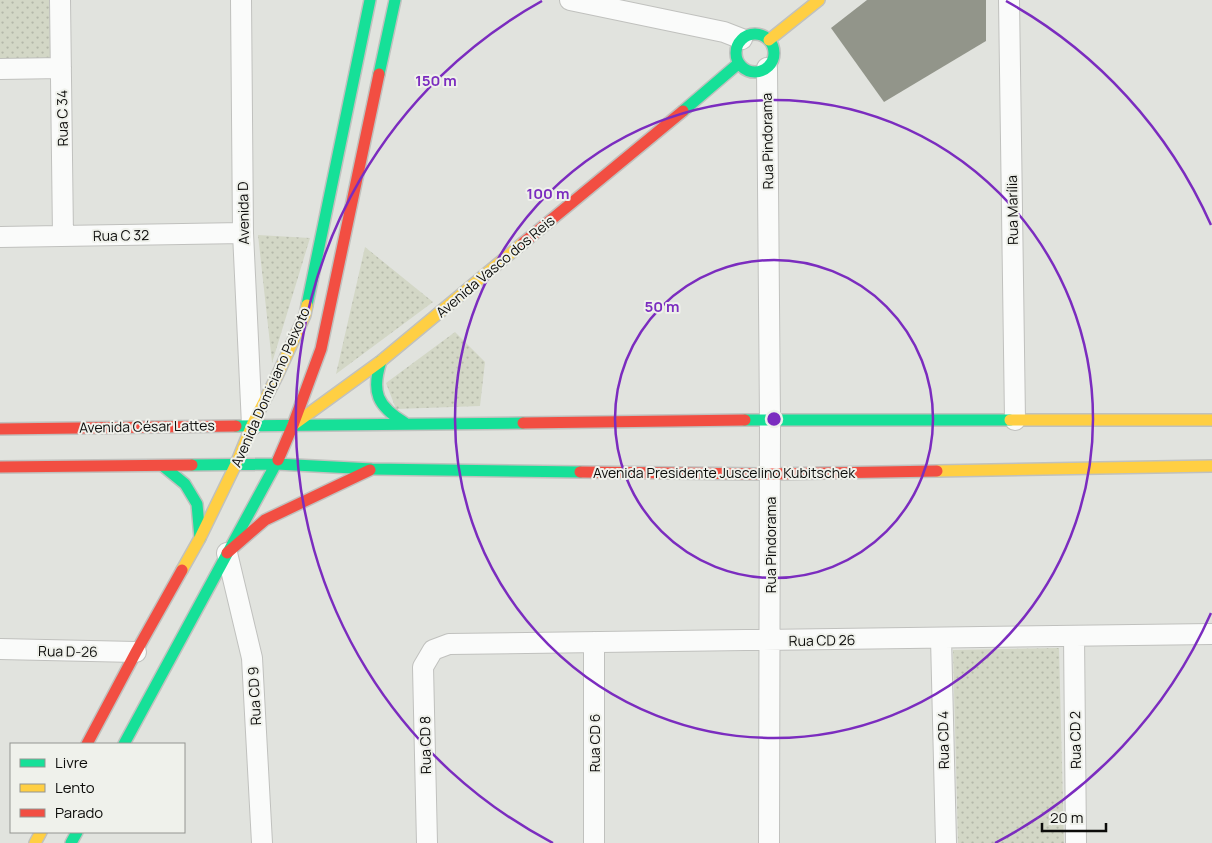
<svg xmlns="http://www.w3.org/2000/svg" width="1212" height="843" viewBox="0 0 1212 843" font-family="Manrope,sans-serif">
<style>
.park{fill:url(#park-dots)}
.building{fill:#92958a}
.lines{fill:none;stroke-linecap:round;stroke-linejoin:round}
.street-casing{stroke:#c0c1be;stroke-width:22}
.fast-casing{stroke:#c0c1be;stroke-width:14}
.slow-casing{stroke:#c0c1be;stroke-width:14}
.jam-casing{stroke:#c0c1be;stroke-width:14}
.street{stroke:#fafbfa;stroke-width:20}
.fast{stroke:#16e098;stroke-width:11}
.slow{stroke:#ffcf43;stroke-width:11}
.jam{stroke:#f24e42;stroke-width:11}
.ring{fill:none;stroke:#7b2cbf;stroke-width:2.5}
.labels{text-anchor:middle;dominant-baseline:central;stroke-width:4;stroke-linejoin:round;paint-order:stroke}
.street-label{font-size:14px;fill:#0c0c0a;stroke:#eff1eb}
.centre{fill:#7b2cbf;stroke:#eff1eb;stroke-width:2.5}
.ring-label{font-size:15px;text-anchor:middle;font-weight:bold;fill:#7b2cbf;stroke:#eff1eb;stroke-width:4;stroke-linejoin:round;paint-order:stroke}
</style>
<defs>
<pattern id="park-dots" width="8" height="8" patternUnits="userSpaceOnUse" patternTransform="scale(1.25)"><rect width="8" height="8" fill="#d3d7c6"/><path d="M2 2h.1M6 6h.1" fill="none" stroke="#b4b7a9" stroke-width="1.8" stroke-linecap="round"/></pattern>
</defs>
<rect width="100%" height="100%" fill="#e1e3de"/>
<path class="park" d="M0,0H51L52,58L0,59Z
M258,235L310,238L272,363V362Z
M365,247L433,302L336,374Z
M455,332L485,362L480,406L396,409L386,383Z
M1059,648L1064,843H958L953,650Z"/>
<path class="building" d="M867,0H986V41L884,102L831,28Z"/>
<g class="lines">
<defs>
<path id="street" d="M60,0L63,236
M241,0L243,233L252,425
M570,0L724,32L742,39
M1009,0L1015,420
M767,68L770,420L769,843
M0,69L61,68
M0,237L243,233
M227,553L252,658L262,843
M1074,636L1076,843
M941,638L946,843
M0,649L136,652
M427,843L423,667L433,650L449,644L1212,634
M594,843V642"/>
<path id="fast" d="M736 53a19 19 0 1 1 38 0a19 19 0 1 1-38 0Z
M379,74L395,0
M683,111L739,63
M307,305L370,0
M381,361C371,392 377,406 405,423
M745,420H1010
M236,426L523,423
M192,465L276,464L372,469L580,472
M163,466L185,484L197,504L200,538
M124,744L278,460
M71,843L77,832"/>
<path id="slow" d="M769,40L819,0
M1010,420H1212
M293,425L381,361L523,243
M937,471L1212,466
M182,570L200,538L236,464L252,425L277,376L305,315L307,305
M35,843L41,832"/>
<path id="jam" d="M523,243L683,111
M523,423L745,420
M0,429L236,426
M278,460L293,425L321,349L379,74
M0,467L192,465
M580,472L770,474L937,471
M227,553L265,520L370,470
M87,744L136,652L182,570"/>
</defs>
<use href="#street" class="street-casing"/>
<use href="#fast" class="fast-casing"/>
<use href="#slow" class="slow-casing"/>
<use href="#jam" class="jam-casing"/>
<use href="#street" class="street"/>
<use href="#fast" class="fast"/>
<use href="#slow" class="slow"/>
<use href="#jam" class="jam"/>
</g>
<g class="ring">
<circle cx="774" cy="419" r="159"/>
<circle cx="774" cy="419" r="319"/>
<path d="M1211 613A478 478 0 0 1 995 843M553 843A478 478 0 0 1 542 1M1006 1A478 478 0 0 1 1211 225"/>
</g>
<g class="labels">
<g class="street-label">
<text transform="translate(62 118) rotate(-91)">Rua C 34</text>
<text transform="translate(767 141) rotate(-91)">Rua Pindorama</text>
<text transform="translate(1012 210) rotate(-91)">Rua Marília</text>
<text transform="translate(243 213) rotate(-91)">Avenida D</text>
<text transform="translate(121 235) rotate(-1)">Rua C 32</text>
<text transform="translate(495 266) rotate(-40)">Avenida Vasco dos Reis</text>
<text transform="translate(270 387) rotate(-66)">Avenida Domiciano Peixoto</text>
<text transform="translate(147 426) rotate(-1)">Avenida César Lattes</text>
<text x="724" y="472">Avenida Presidente Juscelino Kubitschek</text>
<text transform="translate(770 545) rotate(-90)">Rua Pindorama</text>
<text transform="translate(822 640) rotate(-1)">Rua CD 26</text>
<text transform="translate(68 651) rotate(1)">Rua D-26</text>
<text transform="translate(254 696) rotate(-93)">Rua CD 9</text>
<text transform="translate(943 740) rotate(-91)">Rua CD 4</text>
<text transform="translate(1075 740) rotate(-91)">Rua CD 2</text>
<text transform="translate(594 743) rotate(-90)">Rua CD 6</text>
<text transform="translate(425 745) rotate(-91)">Rua CD 8</text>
</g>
</g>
<circle cx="774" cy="419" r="8" class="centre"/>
<g class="ring-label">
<text x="436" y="86">150 m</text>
<text x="548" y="199">100 m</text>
<text x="662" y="312">50 m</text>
</g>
<rect x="10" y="743" width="175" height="90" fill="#eff1eb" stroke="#949591"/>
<rect x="20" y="759" width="25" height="8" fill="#16e098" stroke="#949591"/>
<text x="55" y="768" font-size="15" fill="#0c0c0a">Livre</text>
<rect x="20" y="784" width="25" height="8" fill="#ffcf43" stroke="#949591"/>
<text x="55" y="793" font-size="15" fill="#0c0c0a">Lento</text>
<rect x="20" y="809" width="25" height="8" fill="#f24e42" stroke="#949591"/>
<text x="55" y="818" font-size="15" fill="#0c0c0a">Parado</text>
<path d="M1042 823v8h64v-8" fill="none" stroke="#0c0c0a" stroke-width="2.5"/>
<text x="1050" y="823" font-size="15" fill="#0c0c0a" stroke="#eff1eb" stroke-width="4" paint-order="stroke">20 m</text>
</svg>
